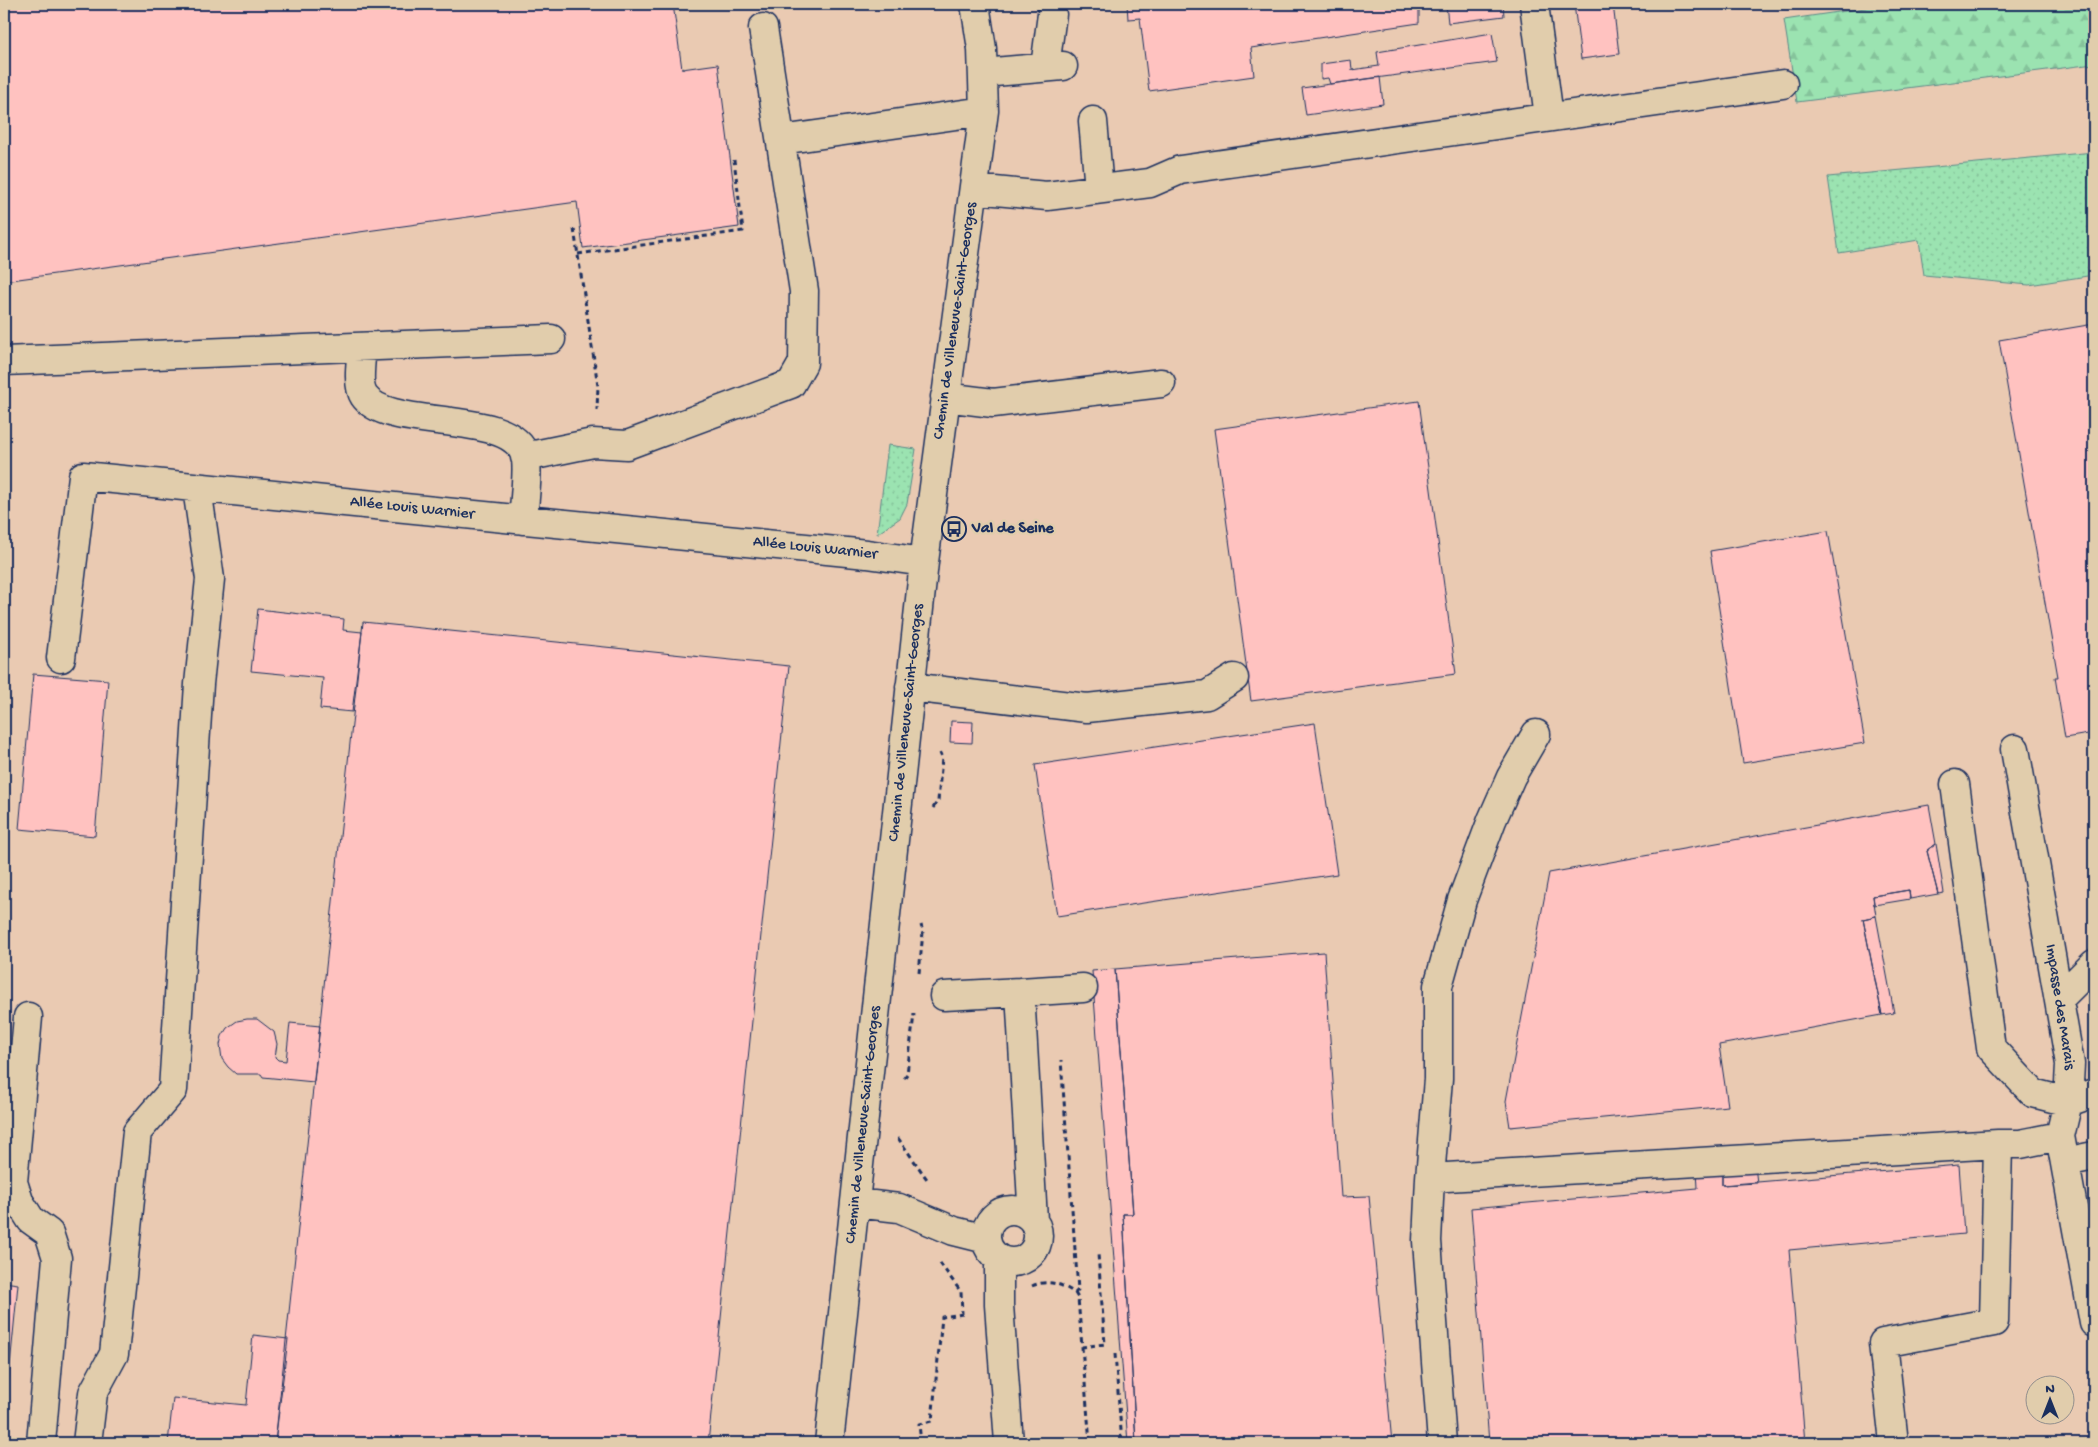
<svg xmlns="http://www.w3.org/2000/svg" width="2098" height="1447" viewBox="0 0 2098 1447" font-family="'Gochi Hand',sans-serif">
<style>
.built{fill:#eacab2;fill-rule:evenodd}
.grass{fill:url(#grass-dots);stroke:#5b8988}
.forest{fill:url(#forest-firs);stroke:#5b8988}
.building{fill:#ffc2c0;stroke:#1b2f5e}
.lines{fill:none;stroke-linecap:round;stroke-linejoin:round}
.minor-casing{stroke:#1b2f5e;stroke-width:31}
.path{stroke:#1b2f5e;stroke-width:3;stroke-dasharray:5 4;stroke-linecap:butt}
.minor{stroke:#e1cdac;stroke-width:28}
.labels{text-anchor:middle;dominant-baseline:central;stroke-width:5;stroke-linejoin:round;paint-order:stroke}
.street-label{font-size:16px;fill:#1b2f5e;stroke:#e1cdac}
.poi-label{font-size:16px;font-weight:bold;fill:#1b2f5e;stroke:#e1cdac;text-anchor:start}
</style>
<defs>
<pattern id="grass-dots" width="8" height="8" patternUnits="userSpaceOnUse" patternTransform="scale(1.25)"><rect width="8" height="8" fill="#9be3b1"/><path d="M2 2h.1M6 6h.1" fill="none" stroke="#85c39b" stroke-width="1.8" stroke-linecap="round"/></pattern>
<pattern id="forest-firs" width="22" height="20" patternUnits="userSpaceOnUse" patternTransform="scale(1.25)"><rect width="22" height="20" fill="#9be3b1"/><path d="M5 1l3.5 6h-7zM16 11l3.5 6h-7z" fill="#85c39b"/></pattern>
</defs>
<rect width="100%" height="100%" fill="#e1cdac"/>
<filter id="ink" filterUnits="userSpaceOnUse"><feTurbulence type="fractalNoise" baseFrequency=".02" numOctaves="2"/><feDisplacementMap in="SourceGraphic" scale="10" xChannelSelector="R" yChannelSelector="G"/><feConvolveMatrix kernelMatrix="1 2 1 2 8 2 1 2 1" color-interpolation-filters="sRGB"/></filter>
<g filter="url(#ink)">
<path class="built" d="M4,4H2094V1443H4ZM2036,1384H2066V1414H2036Z"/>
<path class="grass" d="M2094,152V275L2029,285L1924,275L1919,240L1839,253L1828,177Z
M888,445L916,449L907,504L900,518L877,534Z"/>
<path class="forest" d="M1892,4H2094V64L1797,102L1784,20Z"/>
<path class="building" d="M4,4H673L682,69L718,64L739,227L583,248L577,202L4,281Z
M1127,4H1419V23L1251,48L1254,76L1149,91L1140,18L1128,19Z
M1446,4H1503L1504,16L1448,23Z
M1574,4H1613L1619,54L1581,59Z
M1492,33L1497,62L1330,84L1328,78L1321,79V64L1351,60L1352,70L1379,66L1377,52Z
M1380,77L1383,104L1306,115L1302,88Z
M2094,324V733L2065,738L2055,677H2058L1999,340Z
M1419,401L1456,674L1251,701L1214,429Z
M1828,531L1865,743L1743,763L1710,551Z
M258,609L344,619L343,630L362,632L352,712L320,709L323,678L251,671Z
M363,622L789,666L708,1443H275Z
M33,674L108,680L95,836L19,829Z
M951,721L973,722L972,743L950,742Z
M1315,723L1337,874L1057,916L1035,765Z
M1929,805L1936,844L1927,851L1938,894L1910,899L1909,890L1873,896L1876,916L1863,919L1882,1015L1719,1045L1728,1106L1510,1127L1506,1101L1549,873Z
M1936,844L1944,893L1938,894L1927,851Z
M1909,890L1910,899L1874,905L1873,896Z
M1876,916L1894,1013L1882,1015L1863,919Z
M1324,952L1341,1197L1369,1196L1392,1443H1136L1123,1214H1133L1115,969Z
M1115,969L1133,1214H1123L1136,1443H1128L1092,971Z
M247,1019H257L274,1032L277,1044L275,1057L278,1060L286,1061L290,1023L320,1026L314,1082L263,1077L261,1074H236L228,1067L222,1059L220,1045L222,1036L227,1028L237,1021Z
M1959,1165L1964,1234L1789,1250L1805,1443H1489L1471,1208L1698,1188L1697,1170H1722V1185Z
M1755,1166L1757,1183L1722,1185V1170Z
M4,1282L18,1284L5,1417H4Z
M253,1335L288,1339L275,1443H168L173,1398L246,1405Z"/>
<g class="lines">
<defs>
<path id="minor" d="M1534,4L1549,117
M1045,67L1052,14
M983,73L1063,66
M1093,121L1099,189
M781,140L984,111
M974,189L1047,196L1150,183L1180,170L1783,84
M362,347C361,359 357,386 364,396C388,432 510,408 525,455C529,468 524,505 523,520
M4,361L551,339
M945,397L993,403L1161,383
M525,457L593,443L627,445L791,384L803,363L804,291L763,28
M61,658L83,476L867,554L924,562
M910,687L1087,708L1207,695L1234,678
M1536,734L1511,777L1492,820L1462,900L1438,986V1079L1430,1178L1998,1144
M2015,749L2070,1064L2068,1102L2060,1136L2094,1323
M1955,784L1991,1048L2033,1093L2068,1102L2094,1093
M1020,992L1083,988
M944,996L1020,992L1033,1220
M2059,999L2094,964
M28,1017L13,1182L19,1201L31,1220L49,1233L57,1258L41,1443
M2065,1162L2094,1156
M1430,1178L1427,1241L1442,1443
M856,1203L899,1208L954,1231L986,1239
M986 1236a26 26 0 1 1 52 0a26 26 0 1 1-52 0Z
M999,1259V1305L1009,1443
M87,1443L93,1393L114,1354L137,1132L173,1090L199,684L210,579L197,488
M829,1443L924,562L984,111L982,49L975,4
M1894,1443L1883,1343L1994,1322L1998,1144H2020L2060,1136"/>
</defs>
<use href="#minor" class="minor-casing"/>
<path class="path" d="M574,229L598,386L597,410
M578,254L743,231L734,160
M933,808L938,801L942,758L940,753
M919,973L923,932L921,925
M904,1078L907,1074L914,1014
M898,1138L929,1182
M940,1263L961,1292L962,1314
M1032,1286C1047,1279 1062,1284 1075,1293L1078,1290L1061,1060
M1075,1293L1078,1298L1082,1347L1105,1344L1098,1254
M1082,1347L1090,1443
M1115,1354L1122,1443
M921,1443L919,1424L932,1421L942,1317L963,1314"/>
<use href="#minor" class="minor"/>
</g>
</g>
<defs>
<symbol id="bus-ring" viewBox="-11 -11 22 22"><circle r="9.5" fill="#e1cdac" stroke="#1b2f5e" stroke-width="1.5"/><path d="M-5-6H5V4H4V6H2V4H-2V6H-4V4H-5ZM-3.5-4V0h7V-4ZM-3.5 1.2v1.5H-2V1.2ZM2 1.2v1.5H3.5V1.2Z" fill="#1b2f5e"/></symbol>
</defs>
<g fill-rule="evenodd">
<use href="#bus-ring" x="940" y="515" width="28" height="28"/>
</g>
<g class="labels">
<g class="street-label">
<text transform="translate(956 321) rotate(-82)">Chemin de Villeneuve-Saint-Georges</text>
<text transform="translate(412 509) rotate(6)">Allée Louis Warnier</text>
<text transform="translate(815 549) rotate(6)">Allée Louis Warnier</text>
<text transform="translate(907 723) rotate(-84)">Chemin de Villeneuve-Saint-Georges</text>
<text transform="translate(2059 1007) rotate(81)">Impasse des Marais</text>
<text transform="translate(864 1125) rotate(-84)">Chemin de Villeneuve-Saint-Georges</text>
</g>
<g class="poi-label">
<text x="972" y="529">Val de Seine</text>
</g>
</g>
<rect width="2098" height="1447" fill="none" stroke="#e1cdac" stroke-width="20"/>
<rect x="10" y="10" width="2078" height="1427" fill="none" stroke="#1b2f5e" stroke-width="2" filter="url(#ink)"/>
<g transform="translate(2050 1400)"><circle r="24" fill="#e1cdac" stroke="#928e8d"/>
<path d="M0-4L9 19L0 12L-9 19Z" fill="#1b2f5e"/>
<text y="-8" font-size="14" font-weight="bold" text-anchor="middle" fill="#1b2f5e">N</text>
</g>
</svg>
